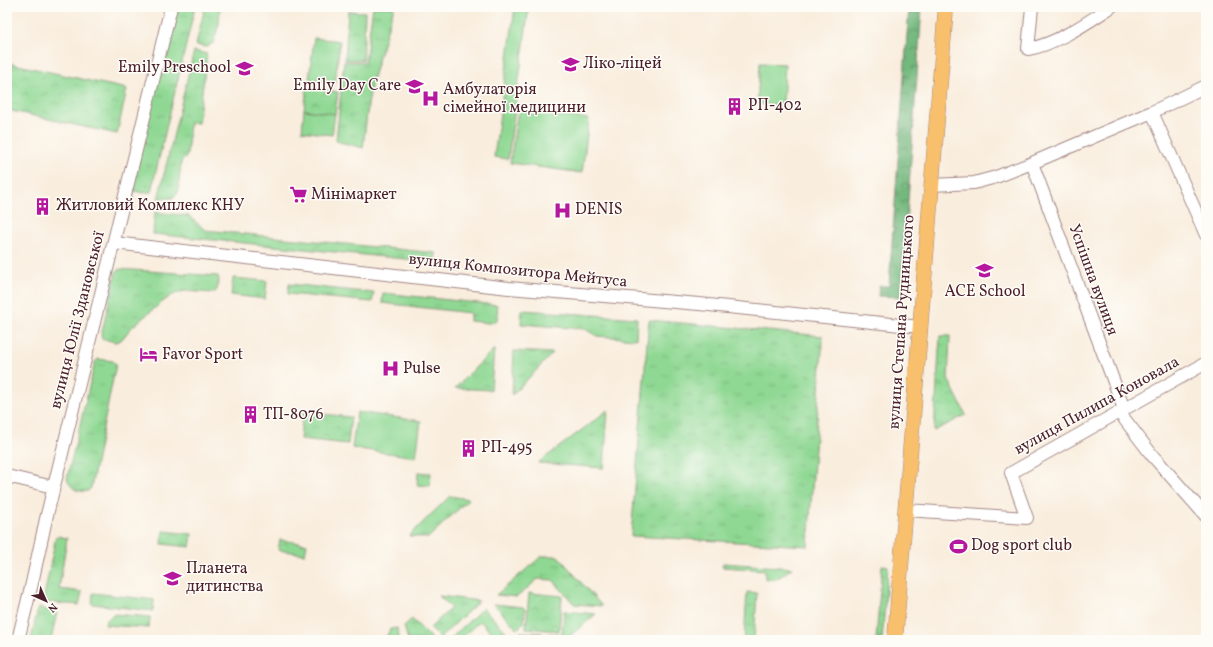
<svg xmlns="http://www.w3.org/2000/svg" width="1213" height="647" viewBox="0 0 1213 647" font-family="Vollkorn,serif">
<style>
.grass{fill:url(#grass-tufts);stroke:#6c7c5f}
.forest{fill:url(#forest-crowns);stroke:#5e6c54}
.park{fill:url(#park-crowns);stroke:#6c7c5f}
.pitch{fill:#8fd893;stroke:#6c7c5f}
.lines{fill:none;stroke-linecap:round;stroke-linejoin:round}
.minor-casing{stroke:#a28684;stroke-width:14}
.major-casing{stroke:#a28684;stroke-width:16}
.minor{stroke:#fff;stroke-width:12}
.major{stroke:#f8bf6c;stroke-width:15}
.labels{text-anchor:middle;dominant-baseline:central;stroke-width:3;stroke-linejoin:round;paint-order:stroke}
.poi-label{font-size:16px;fill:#4a1f2b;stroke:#fdfcf7;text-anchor:start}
.street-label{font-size:16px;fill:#4a1f2b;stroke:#fdfcf7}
</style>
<defs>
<pattern id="grass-tufts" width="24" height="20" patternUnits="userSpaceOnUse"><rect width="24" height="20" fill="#8fd893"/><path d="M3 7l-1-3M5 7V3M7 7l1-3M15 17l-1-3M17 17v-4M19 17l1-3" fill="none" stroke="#7db97f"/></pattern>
<pattern id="forest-crowns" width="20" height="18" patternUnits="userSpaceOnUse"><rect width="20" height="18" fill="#73b87d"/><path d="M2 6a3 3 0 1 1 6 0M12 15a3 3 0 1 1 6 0" fill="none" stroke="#609567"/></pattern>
<pattern id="park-crowns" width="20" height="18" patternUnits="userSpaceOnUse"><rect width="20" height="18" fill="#8fd893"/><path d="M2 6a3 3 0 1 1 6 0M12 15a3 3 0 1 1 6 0" fill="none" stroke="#7db97f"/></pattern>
</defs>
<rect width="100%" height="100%" fill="#fdfcf7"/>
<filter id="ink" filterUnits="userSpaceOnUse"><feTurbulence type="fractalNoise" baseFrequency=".025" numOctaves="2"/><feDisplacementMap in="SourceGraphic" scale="8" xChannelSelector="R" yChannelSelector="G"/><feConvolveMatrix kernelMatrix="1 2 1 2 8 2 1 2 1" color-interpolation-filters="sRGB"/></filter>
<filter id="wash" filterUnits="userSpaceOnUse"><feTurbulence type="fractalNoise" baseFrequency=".012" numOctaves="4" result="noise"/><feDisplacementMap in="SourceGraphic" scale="16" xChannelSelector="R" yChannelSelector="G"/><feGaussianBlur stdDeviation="0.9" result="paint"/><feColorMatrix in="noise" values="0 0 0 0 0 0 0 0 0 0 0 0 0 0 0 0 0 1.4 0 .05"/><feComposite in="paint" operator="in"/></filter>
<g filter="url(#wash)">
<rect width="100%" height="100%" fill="#f9eddd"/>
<path class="grass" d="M175,7H195L151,192L143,193L131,190Z
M205,7H220L219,24L213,43L207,47L196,45Z
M373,7H394L372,81L368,105L363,148L336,141L344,62H365Z
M194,51L207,54L198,123L190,122L187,156L181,162L178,193L172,198L158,199Z
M155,212L189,216L205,230L436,253L435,262L153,234Z
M120,269L218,276L219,279L217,290L214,293L184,291L172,295L161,303L133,326L121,340L116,342L103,339L101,336L116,272Z
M233,278L267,281L265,299L231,295Z
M289,284L374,293L372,302L288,294Z
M383,293L497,305L498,316L496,322L488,323L470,321V313L382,303Z
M522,310L637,318L636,339L597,336L585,329L521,324Z
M649,320L823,336L808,546L631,536Z
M940,336H950L948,379L966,415L934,431Z
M494,349L491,390L455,388Z
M514,351L553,353L512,395Z
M98,359L113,361L116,364L91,488L88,491C77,492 72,490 67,479L95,362Z
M608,410L604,468L538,463Z
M418,472L431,473L430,486L417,485Z
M450,496L469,499L428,538L409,536Z
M56,536L67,538L59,589L82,592L79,605L43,602Z
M542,556H558L602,606L574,604L553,580L538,579L517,597L496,595Z
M723,563L792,568L777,579H765V570L722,567Z
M882,565L888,566L882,640H876Z
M747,592L757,593L754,640H744Z
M93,593L154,600L153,611L92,604Z
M439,596L479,601L440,638L430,628L451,608Z
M494,604L523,607L525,609L524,623L517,629Z
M38,608L57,612L51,640H31Z
M483,608L514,640H498L480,621L459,640H449Z
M564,611L596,614L565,640H548V634H562Z
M113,614L150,617L149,628L105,625L106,621Z
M412,619L433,640H408L404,626Z
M397,628L400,640H385L390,629Z
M520,632L542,633L541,640H527Z"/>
<path class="forest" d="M909,7H922L901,297L878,296L879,286H889Z"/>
<path class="park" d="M348,11L365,12L363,60H345Z
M9,63L127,89L117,134L7,110V71Z
M307,88L338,92L335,114L304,110Z
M303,412L351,417L348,444L300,439Z
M163,531L192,534L190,547L162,544Z
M280,540L307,544L305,554L278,550Z
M529,593L562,596L559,631L526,628Z"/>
<path class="pitch" d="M515,7H529L508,159L494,157Z
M314,38L340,41L335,83L309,80Z
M760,63L785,64L783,105L757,104Z
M304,110L335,114L332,135L302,131Z
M518,110L589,119L582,173L510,163Z
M357,412L421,421L416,457L352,448Z"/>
</g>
<g filter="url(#ink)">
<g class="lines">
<defs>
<path id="minor" d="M1032,7L1028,49C1055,45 1088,22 1111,7
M1152,112L1206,235
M1032,163L1124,409
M931,185L974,183L996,177L1032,163L1152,112L1206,86
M114,243L509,288L699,304L920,327
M1119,412L1152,455L1206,516
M7,476L53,487
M906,510L1027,518L1011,473L1206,363
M18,640L32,583L46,519L171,7"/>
<path id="major" d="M895,640L946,7"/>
</defs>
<use href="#minor" class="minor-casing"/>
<use href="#major" class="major-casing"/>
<use href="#minor" class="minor"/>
<use href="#major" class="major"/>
</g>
</g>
<defs>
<symbol id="school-bare" viewBox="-9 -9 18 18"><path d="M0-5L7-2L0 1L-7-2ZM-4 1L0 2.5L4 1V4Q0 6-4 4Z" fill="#b5179e" stroke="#fdfcf7" stroke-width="2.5" paint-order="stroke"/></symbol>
<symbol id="hospital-bare" viewBox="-9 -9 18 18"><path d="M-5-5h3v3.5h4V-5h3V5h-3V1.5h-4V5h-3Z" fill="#b5179e" stroke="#fdfcf7" stroke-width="2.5" paint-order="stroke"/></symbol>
<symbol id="building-bare" viewBox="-9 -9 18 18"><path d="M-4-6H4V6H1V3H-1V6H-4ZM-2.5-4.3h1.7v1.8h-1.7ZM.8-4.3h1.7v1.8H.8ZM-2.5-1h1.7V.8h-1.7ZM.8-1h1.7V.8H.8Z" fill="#b5179e" stroke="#fdfcf7" stroke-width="2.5" paint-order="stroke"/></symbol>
<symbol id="supermarket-bare" viewBox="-9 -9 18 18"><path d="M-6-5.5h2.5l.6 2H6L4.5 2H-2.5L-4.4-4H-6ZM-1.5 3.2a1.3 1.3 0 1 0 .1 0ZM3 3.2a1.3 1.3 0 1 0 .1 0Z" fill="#b5179e" stroke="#fdfcf7" stroke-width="2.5" paint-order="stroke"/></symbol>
<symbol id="hotel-bare" viewBox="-9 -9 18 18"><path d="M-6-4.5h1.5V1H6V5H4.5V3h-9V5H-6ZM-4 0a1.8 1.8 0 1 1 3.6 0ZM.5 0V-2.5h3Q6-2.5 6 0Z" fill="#b5179e" stroke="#fdfcf7" stroke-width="2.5" paint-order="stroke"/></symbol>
<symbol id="stadium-bare" viewBox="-9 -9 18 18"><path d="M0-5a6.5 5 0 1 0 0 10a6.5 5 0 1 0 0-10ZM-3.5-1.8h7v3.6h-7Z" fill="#b5179e" stroke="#fdfcf7" stroke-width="2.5" paint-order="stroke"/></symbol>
</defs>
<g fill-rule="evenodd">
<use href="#school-bare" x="558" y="52" width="25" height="25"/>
<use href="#school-bare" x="232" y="56" width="25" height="25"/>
<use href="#school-bare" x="402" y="74" width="25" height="25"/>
<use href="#hospital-bare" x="418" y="86" width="25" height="25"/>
<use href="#building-bare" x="722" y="94" width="25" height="25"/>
<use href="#supermarket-bare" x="286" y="182" width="25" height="25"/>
<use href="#building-bare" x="30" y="194" width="25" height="25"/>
<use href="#hospital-bare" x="550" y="198" width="25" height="25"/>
<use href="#school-bare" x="972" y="258" width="25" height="25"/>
<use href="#hotel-bare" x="136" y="342" width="25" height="25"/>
<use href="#hospital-bare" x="378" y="356" width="25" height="25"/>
<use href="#building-bare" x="238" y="402" width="25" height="25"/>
<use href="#building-bare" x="456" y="436" width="25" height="25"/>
<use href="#stadium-bare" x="946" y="534" width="25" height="25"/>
<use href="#school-bare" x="160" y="566" width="25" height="25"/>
</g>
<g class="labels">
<g class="poi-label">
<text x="583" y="64">Ліко-ліцей</text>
<text x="231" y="68" text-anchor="end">Emily Preschool</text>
<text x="401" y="86" text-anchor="end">Emily Day Care</text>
<text x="443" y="90">Амбулаторія<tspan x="443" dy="18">сімейної медицини</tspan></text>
<text x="748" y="106">РП-402</text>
<text x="311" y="195">Мінімаркет</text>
<text x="56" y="206">Житловий Комплекс КНУ</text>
<text x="575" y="210">DENIS</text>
<text x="985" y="292" text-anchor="middle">ACE School</text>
<text x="162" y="355">Favor Sport</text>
<text x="403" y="369">Pulse</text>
<text x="263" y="415">ТП-8076</text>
<text x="481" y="448">РП-495</text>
<text x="971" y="546">Dog sport club</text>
<text x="186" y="569">Планета<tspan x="186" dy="18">дитинства</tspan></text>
</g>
<g class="street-label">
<text transform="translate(518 271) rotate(6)">вулиця Композитора Мейтуса</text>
<text transform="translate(1093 280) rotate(70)">Успішна вулиця</text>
<text transform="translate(78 320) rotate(-76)">вулиця Юлії Здановської</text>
<text transform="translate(902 322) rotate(-86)">вулиця Степана Рудницького</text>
<text transform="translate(1097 406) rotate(-29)">вулиця Пилипа Коновала</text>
</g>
</g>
<rect width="1213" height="647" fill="none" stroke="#fdfcf7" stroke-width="24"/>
<g transform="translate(46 601) rotate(135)" stroke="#fdfcf7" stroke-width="3" paint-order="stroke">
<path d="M0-3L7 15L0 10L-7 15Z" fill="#4a1f2b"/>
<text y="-6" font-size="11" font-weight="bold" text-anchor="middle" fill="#4a1f2b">N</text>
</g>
</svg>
